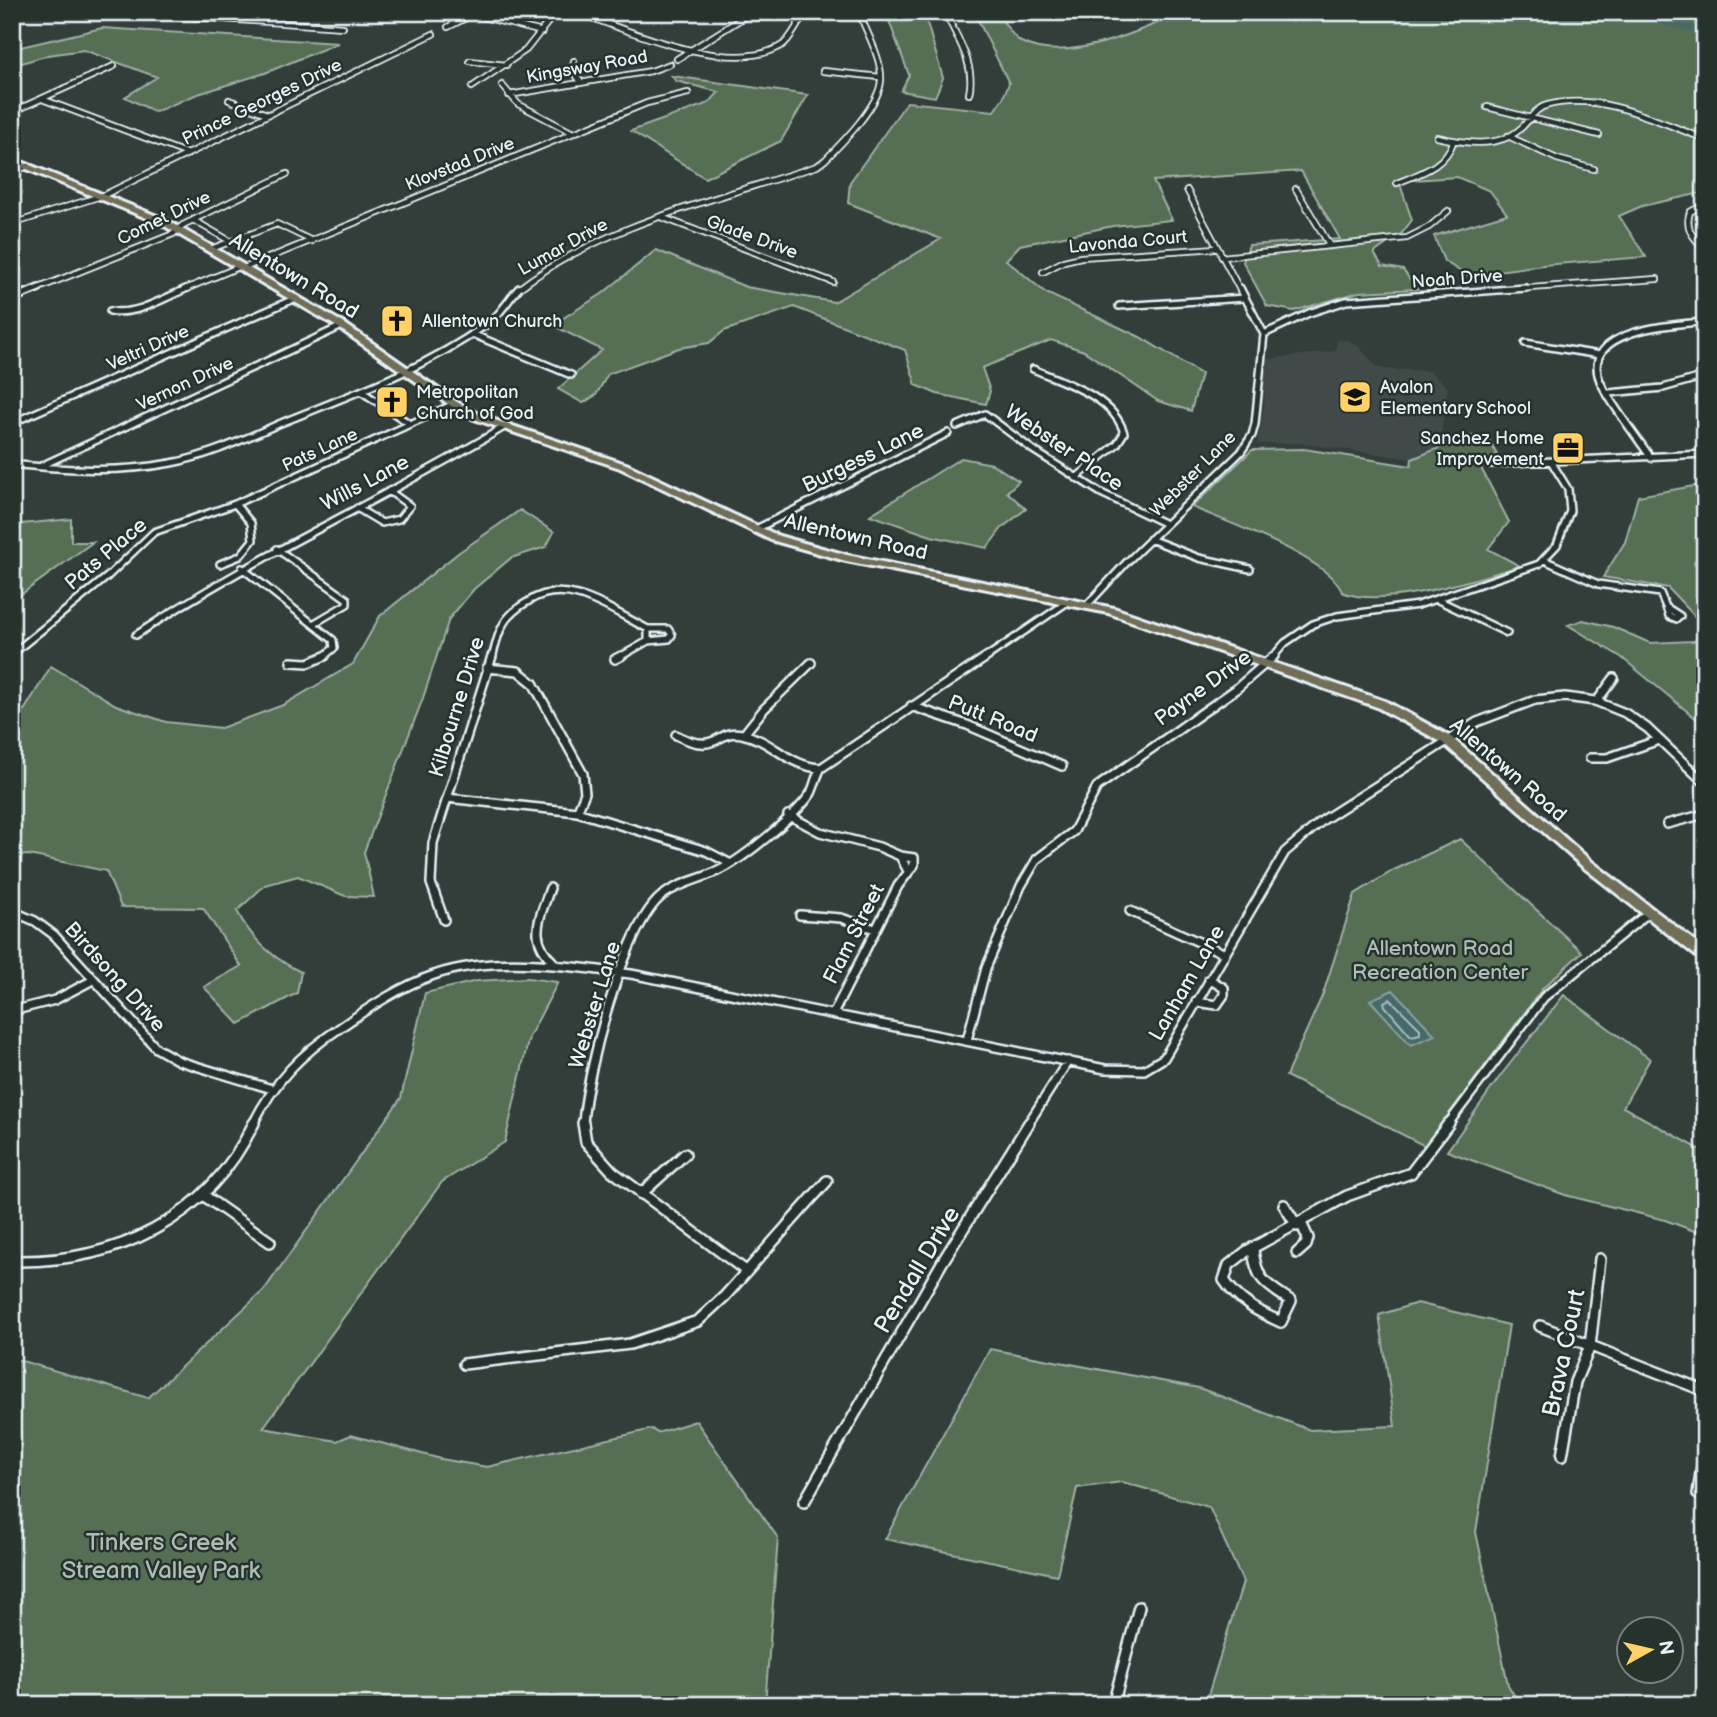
<svg xmlns="http://www.w3.org/2000/svg" width="1717" height="1717" viewBox="0 0 1717 1717" font-family="'Balsamiq Sans',sans-serif">
<style>
.built{fill:#43494a}
.green{fill:#576e53;stroke:#a0b0a6;stroke-width:2}
.water{fill:#466b69;stroke:#87a1a2;stroke-width:2}
.lines{fill:none;stroke-linecap:round;stroke-linejoin:round}
.shore{stroke:#a7bbbf;stroke-width:2}
.river{fill:#466b69;fill-rule:evenodd}
.street-far3-casing{stroke:#e8f1f8;stroke-width:8}
.street-far2-casing{stroke:#e8f1f8;stroke-width:10}
.street-far1-casing{stroke:#e8f1f8;stroke-width:12}
.street-casing{stroke:#e8f1f8;stroke-width:14}
.primary-casing{stroke:#e8f1f8;stroke-width:6}
.street-far3{stroke:#26332d;stroke-width:4.5}
.street-far2{stroke:#26332d;stroke-width:5}
.street-far1{stroke:#26332d;stroke-width:7}
.street{stroke:#26332d;stroke-width:9}
.primary{fill:#716e59;fill-rule:evenodd}
.labels{text-anchor:middle;dominant-baseline:central;stroke-width:5;stroke-linejoin:round;paint-order:stroke}
.far-street-label{font-size:18px;fill:#e8f1f8;stroke:#26332d}
.far-poi-label{font-size:18px;fill:#e8f1f8;stroke:#26332d;text-anchor:start}
.street-label{font-size:21px;fill:#e8f1f8;stroke:#26332d}
.park-label{font-size:21px;fill:#aebdb6;stroke:#26332d}
.near-street-label{font-size:24px;fill:#e8f1f8;stroke:#26332d}
.near-park-label{font-size:24px;fill:#aebdb6;stroke:#26332d}
</style>
<rect width="100%" height="100%" fill="#333d3a"/>
<filter id="ink" filterUnits="userSpaceOnUse"><feTurbulence type="fractalNoise" baseFrequency=".0143" numOctaves="2"/><feDisplacementMap in="SourceGraphic" scale="14" xChannelSelector="R" yChannelSelector="G"/><feConvolveMatrix kernelMatrix="1 2 1 2 8 2 1 2 1" color-interpolation-filters="sRGB"/></filter>
<g filter="url(#ink)">
<path class="built" d="M1337,340H1348L1359,347L1376,366L1384,369L1429,371L1448,387L1439,448L1412,459L1297,443L1257,444L1264,407L1266,359L1336,351Z"/>
<path class="green" d="M984,12H1007L1000,17C1006,24 1013,38 1021,42C1065,65 1140,32 1181,12H1705V186L1702,193L1642,206L1619,216L1646,257L1543,265L1466,275L1444,261L1434,236L1507,214L1490,191L1457,177L1399,181L1412,220L1402,233L1374,253L1382,266L1403,270L1417,289L1359,292L1294,311L1267,306L1243,262L1249,245L1340,239L1301,171L1153,181L1172,220L1113,226L1020,245L1006,260L1046,293L1140,337L1201,374L1191,411L1158,401L1084,351L1051,340L982,368L990,391L986,404L937,394L916,385L905,350L794,307L724,331L709,343L679,348L608,374L596,395L583,403L558,389L602,350L552,325L602,294L656,250L746,287L834,302L941,239L848,203L850,182L907,102L994,111L1003,98L1009,83L975,14Z
M925,16L943,78L935,97L901,91L909,75L888,18Z
M102,28L338,43L265,73L195,95L155,112L125,97L157,77L84,50L48,55L12,66V49Z
M672,76L808,95L781,141L705,178L631,131L709,103L719,92L676,81Z
M1456,436H1487L1497,455L1478,462L1509,522L1488,549L1520,566C1478,578 1382,610 1342,592C1328,557 1228,523 1192,507L1252,450L1304,449L1411,466L1412,459L1439,448L1441,439Z
M961,458L992,464L1019,481L1007,492L1026,509L1002,528L987,548L931,536L870,515Z
M1705,484V547L1694,562L1705,587V627L1668,588L1603,577L1625,542L1638,496Z
M520,510L554,532L546,547L511,558L474,589L449,619L423,698L364,852L374,897L345,896L298,876L265,885L237,911C251,939 272,958 301,972L297,993L239,1024L204,987L241,966L203,908L121,907L106,871L29,855L12,856V718L25,709L51,666L116,705L166,722L221,728L283,705L353,664L380,616L458,553Z
M71,519V542H93L12,601V525Z
M1583,620L1613,627L1650,643L1693,641L1705,637V726L1621,657L1568,625Z
M1460,839L1582,952L1543,988L1425,1146L1286,1076L1323,994L1355,894L1394,870Z
M527,978L558,982L529,1037L505,1142L442,1182L263,1428L337,1441L351,1435L441,1459L487,1467L652,1429L657,1433L696,1421L778,1538L765,1705H12V1358L148,1398L264,1290L401,1098L425,993L477,981Z
M1564,995L1650,1059L1623,1107L1705,1152V1235L1665,1220L1565,1195L1447,1151L1501,1075Z
M1417,1303L1509,1325L1476,1532L1508,1685L1520,1705H1205L1243,1582L1209,1507L1122,1482L1077,1488L1057,1575L885,1539L990,1349L1199,1388L1310,1430L1395,1426L1379,1315Z"/>
<path class="water" d="M1393,990L1435,1035L1411,1045L1370,1000Z"/>
<g class="lines">
<path class="shore" d="M1390,999L1420,1029V1034L1411,1036L1385,1006L1384,1002Z"/>
<path class="river" d="M1628,12H1639L1656,20L1701,27L1705,30V36C1680,25 1652,28 1628,12Z"/>
<defs>
<path id="street-far3" d="M117,12L343,27
M464,12L542,32
M576,12C627,30 730,76 781,46C791,40 796,25 804,16
M782,12L825,17L922,12
M945,12C957,38 976,64 969,94
M448,27L472,15
M677,59L752,12
M470,61L506,65
M574,61L573,71L581,82
M823,71L880,77
M502,85L518,104L573,133
M472,87L526,50L556,12
M509,95L651,71L670,64
M42,99L188,154
M229,100L267,114
M1487,107L1599,135
M12,112L114,66
M1508,136L1557,159L1594,169
M1437,137C1463,143 1498,149 1520,129C1530,121 1534,108 1548,105C1602,92 1656,121 1705,139
M12,172L28,166
M1397,183C1421,173 1445,167 1454,140
M1296,189L1330,246
M1187,190L1240,290
M1705,204L1690,212C1684,229 1694,238 1705,250
M661,217L833,282
M193,220L230,241
M12,224L104,195L433,34
M211,249L277,224L312,241
M1222,257L1407,238L1429,227L1448,211
M244,268L647,103L688,93
M1043,272L1064,261L1081,257L1217,248
M34,290L173,234L183,225L287,174
M183,290L241,266
M517,290C600,225 718,199 817,166L825,160C842,143 880,105 881,80C882,58 866,32 859,12
M1501,290L1657,279"/>
<path id="street-far2" d="M12,299L39,288
M1119,306L1245,298
M110,311C136,316 164,298 188,288
M472,334L571,375
M1264,334L1309,313L1346,301L1526,288
M1525,343L1600,355
M1033,369C1065,383 1113,396 1124,433L1117,444L1076,478
M361,391L410,424
M1609,393L1663,388L1705,376
M12,423L296,298
M957,426L985,414L1033,450L1101,493L1166,524
M1651,458C1637,437 1609,402 1600,381C1579,329 1674,324 1705,322
M12,464C66,470 118,473 171,463C209,456 246,438 281,423C350,395 422,370 483,327C499,317 507,301 519,288
M1490,464L1705,454
M41,466L342,326
M357,508L382,523L399,519L410,506L389,491
M754,530L948,433
M1150,539L1199,558L1250,569
M277,549L347,599V604L313,624
M1544,560L1598,584L1660,593L1666,607
M220,564L240,556L253,540L251,523L235,504
M242,568L333,640L334,648L322,658
M1436,599L1507,633
M1087,605L1127,562L1241,452L1252,435L1255,424L1264,334L1240,288
M1666,607L1680,616L1677,619L1669,616Z
M136,635C254,556 383,500 504,427
M12,654L107,577L154,532L235,504L454,404
M492,658C495,648 497,636 502,627C506,617 519,606 529,601C569,576 611,611 648,629V641
M618,658L648,641L669,639L672,635L668,629H648
M985,658L1069,601
M1272,658L1285,643L1313,624L1337,616L1418,605L1539,564L1557,545L1570,511L1568,489L1552,463"/>
<path id="street-far1" d="M615,659L621,656
M291,662L308,663L325,656
M487,668L518,671L533,683L583,774L585,793L577,812
M1597,701L1614,678
M911,706L967,725L1062,766
M744,734L764,709L811,663
M676,735C719,757 716,728 742,734C772,740 789,767 821,768
M1590,758H1607L1659,740
M447,798L577,812L706,851L731,864
M788,815L820,832L879,847L900,856L908,871
M1667,824L1705,814
M550,888C539,921 527,938 556,965
M12,911L35,921L54,935L156,1048L179,1061L272,1089
M1130,911L1223,953
M800,915L841,918L875,929
M444,920L431,883L433,843L492,656
M1196,1002L1217,1005L1224,995V988L1209,979
M12,1011L55,1000L93,980
M833,1014L898,886L914,865V858L900,856
M967,1040L986,968L1021,886L1037,859L1074,831L1097,787L1236,689L1274,656
M253,1124C275,1080 300,1055 341,1027C370,1007 401,986 434,975C495,954 569,966 631,974L1105,1069L1144,1070L1164,1058L1285,852L1323,820L1477,722L1535,700L1565,697L1595,701L1625,713L1647,728L1705,783
M583,1124C586,1075 624,924 663,895C680,882 703,879 722,869C744,858 798,814 811,793C815,785 816,776 821,768L988,656
M1028,1124L1068,1061
M1448,1124L1544,997L1648,913"/>
<path id="street" d="M583,1123L586,1142L612,1171L746,1271
M641,1194L685,1154
M203,1195L270,1242
M1284,1205L1297,1226
M1253,1250C1257,1282 1266,1284 1291,1301L1281,1322C1258,1312 1238,1301 1224,1280L1229,1265L1247,1251L1347,1196L1411,1173L1449,1123
M1297,1253L1306,1245L1308,1238L1301,1223
M12,1261C117,1263 207,1220 254,1123
M1540,1326L1705,1391
M464,1364L630,1344L698,1321L725,1296L827,1181
M1562,1456L1575,1382L1590,1346L1600,1259
M1698,1494L1705,1445
M804,1502L943,1261L1029,1123
M1113,1705L1139,1607"/>
<path id="primary" d="M12,158L167,220L345,324L457,402L480,415L626,464L779,536L847,555L1114,608L1385,701L1451,737L1591,861L1705,949V961L1700,959L1583,867L1443,743L1377,707L1108,613L846,561L771,540L620,468L474,419L451,406L339,328L161,224L12,163Z"/>
</defs>
<use href="#street-far3" class="street-far3-casing"/>
<use href="#street-far2" class="street-far2-casing"/>
<use href="#street-far1" class="street-far1-casing"/>
<use href="#street" class="street-casing"/>
<use href="#primary" class="primary-casing"/>
<use href="#street-far3" class="street-far3"/>
<use href="#street-far2" class="street-far2"/>
<use href="#street-far1" class="street-far1"/>
<use href="#street" class="street"/>
<use href="#primary" class="primary"/>
</g>
</g>
<defs>
<symbol id="church-square" viewBox="-11 -11 22 22"><rect x="-9" y="-9" width="18" height="18" rx="4" fill="#ffd166" stroke="#26332d"/><path d="M-1.2-6h2.4v3.5h3.3v2.4h-3.3V6h-2.4V-.1h-3.3v-2.4h3.3Z" fill="#111"/></symbol>
<symbol id="school-square" viewBox="-11 -11 22 22"><rect x="-9" y="-9" width="18" height="18" rx="4" fill="#ffd166" stroke="#26332d"/><path d="M0-5L7-2L0 1L-7-2ZM-4 1L0 2.5L4 1V4Q0 6-4 4Z" fill="#111"/></symbol>
<symbol id="office-square" viewBox="-11 -11 22 22"><rect x="-9" y="-9" width="18" height="18" rx="4" fill="#ffd166" stroke="#26332d"/><path d="M-6-3h4V-5.5h4V-3h4V5H-6ZM-1-4.5V-3h2v-1.5ZM-6 0V1H6V0Z" fill="#111"/></symbol>
</defs>
<g fill-rule="evenodd">
<use href="#church-square" x="378" y="302" width="38" height="38"/>
<use href="#school-square" x="1336" y="378" width="38" height="38"/>
<use href="#church-square" x="373" y="383" width="38" height="38"/>
<use href="#office-square" x="1549" y="429" width="38" height="38"/>
</g>
<g class="labels">
<g class="far-street-label">
<text transform="translate(587 67) rotate(-10)">Kingsway Road</text>
<text transform="translate(262 102) rotate(-26)">Prince Georges Drive</text>
<text transform="translate(460 164) rotate(-22)">Klovstad Drive</text>
<text transform="translate(164 218) rotate(-26)">Comet Drive</text>
<text transform="translate(752 237) rotate(20)">Glade Drive</text>
<text transform="translate(1128 242) rotate(-5)">Lavonda Court</text>
<text transform="translate(563 247) rotate(-29)">Lumar Drive</text>
<text transform="translate(1457 279) rotate(-4)">Noah Drive</text>
<text transform="translate(148 348) rotate(-24)">Veltri Drive</text>
<text transform="translate(185 384) rotate(-25)">Vernon Drive</text>
<text transform="translate(320 450) rotate(-25)">Pats Lane</text>
<text transform="translate(1193 474) rotate(-45)">Webster Lane</text>
</g>
<g class="far-poi-label">
<text x="422" y="321">Allentown Church</text>
<text x="1380" y="387">Avalon<tspan x="1380" dy="21">Elementary School</tspan></text>
<text x="416" y="392">Metropolitan<tspan x="416" dy="21">Church of God</tspan></text>
<text x="1544" y="438" text-anchor="end">Sanchez Home<tspan x="1544" dy="21">Improvement</tspan></text>
</g>
<g class="street-label">
<text transform="translate(294 276) rotate(31)">Allentown Road</text>
<text transform="translate(1064 448) rotate(34)">Webster Place</text>
<text transform="translate(863 458) rotate(-26)">Burgess Lane</text>
<text transform="translate(365 483) rotate(-28)">Wills Lane</text>
<text transform="translate(856 537) rotate(13)">Allentown Road</text>
<text transform="translate(106 554) rotate(-40)">Pats Place</text>
<text transform="translate(1203 688) rotate(-36)">Payne Drive</text>
<text transform="translate(457 707) rotate(-73)">Kilbourne Drive</text>
<text transform="translate(993 719) rotate(22)">Putt Road</text>
<text transform="translate(1508 770) rotate(41)">Allentown Road</text>
<text transform="translate(854 934) rotate(-63)">Flam Street</text>
<text transform="translate(115 977) rotate(48)">Birdsong Drive</text>
<text transform="translate(1187 983) rotate(-60)">Lanham Lane</text>
<text transform="translate(595 1005) rotate(-73)">Webster Lane</text>
</g>
<g class="park-label">
<text x="1440" y="948">Allentown Road<tspan x="1440" dy="24">Recreation Center</tspan></text>
</g>
<g class="near-street-label">
<text transform="translate(917 1270) rotate(-59)">Pendall Drive</text>
<text transform="translate(1564 1353) rotate(-78)">Brava Court</text>
</g>
<g class="near-park-label">
<text x="161" y="1542">Tinkers Creek<tspan x="161" dy="28">Stream Valley Park</tspan></text>
</g>
</g>
<rect width="1717" height="1717" fill="none" stroke="#26332d" stroke-width="42"/>
<rect x="21" y="21" width="1675" height="1675" fill="none" stroke="#e8f1f8" stroke-width="2.5" filter="url(#ink)"/>
<g transform="translate(1650 1650) rotate(82)"><circle r="33" fill="#26332d" stroke="#747f7e" stroke-width="2"/>
<path d="M0-5L12 26L0 18L-12 26Z" fill="#ffd166"/>
<text y="-10" font-size="19" font-weight="bold" text-anchor="middle" fill="#e8f1f8">N</text>
</g>
</svg>
